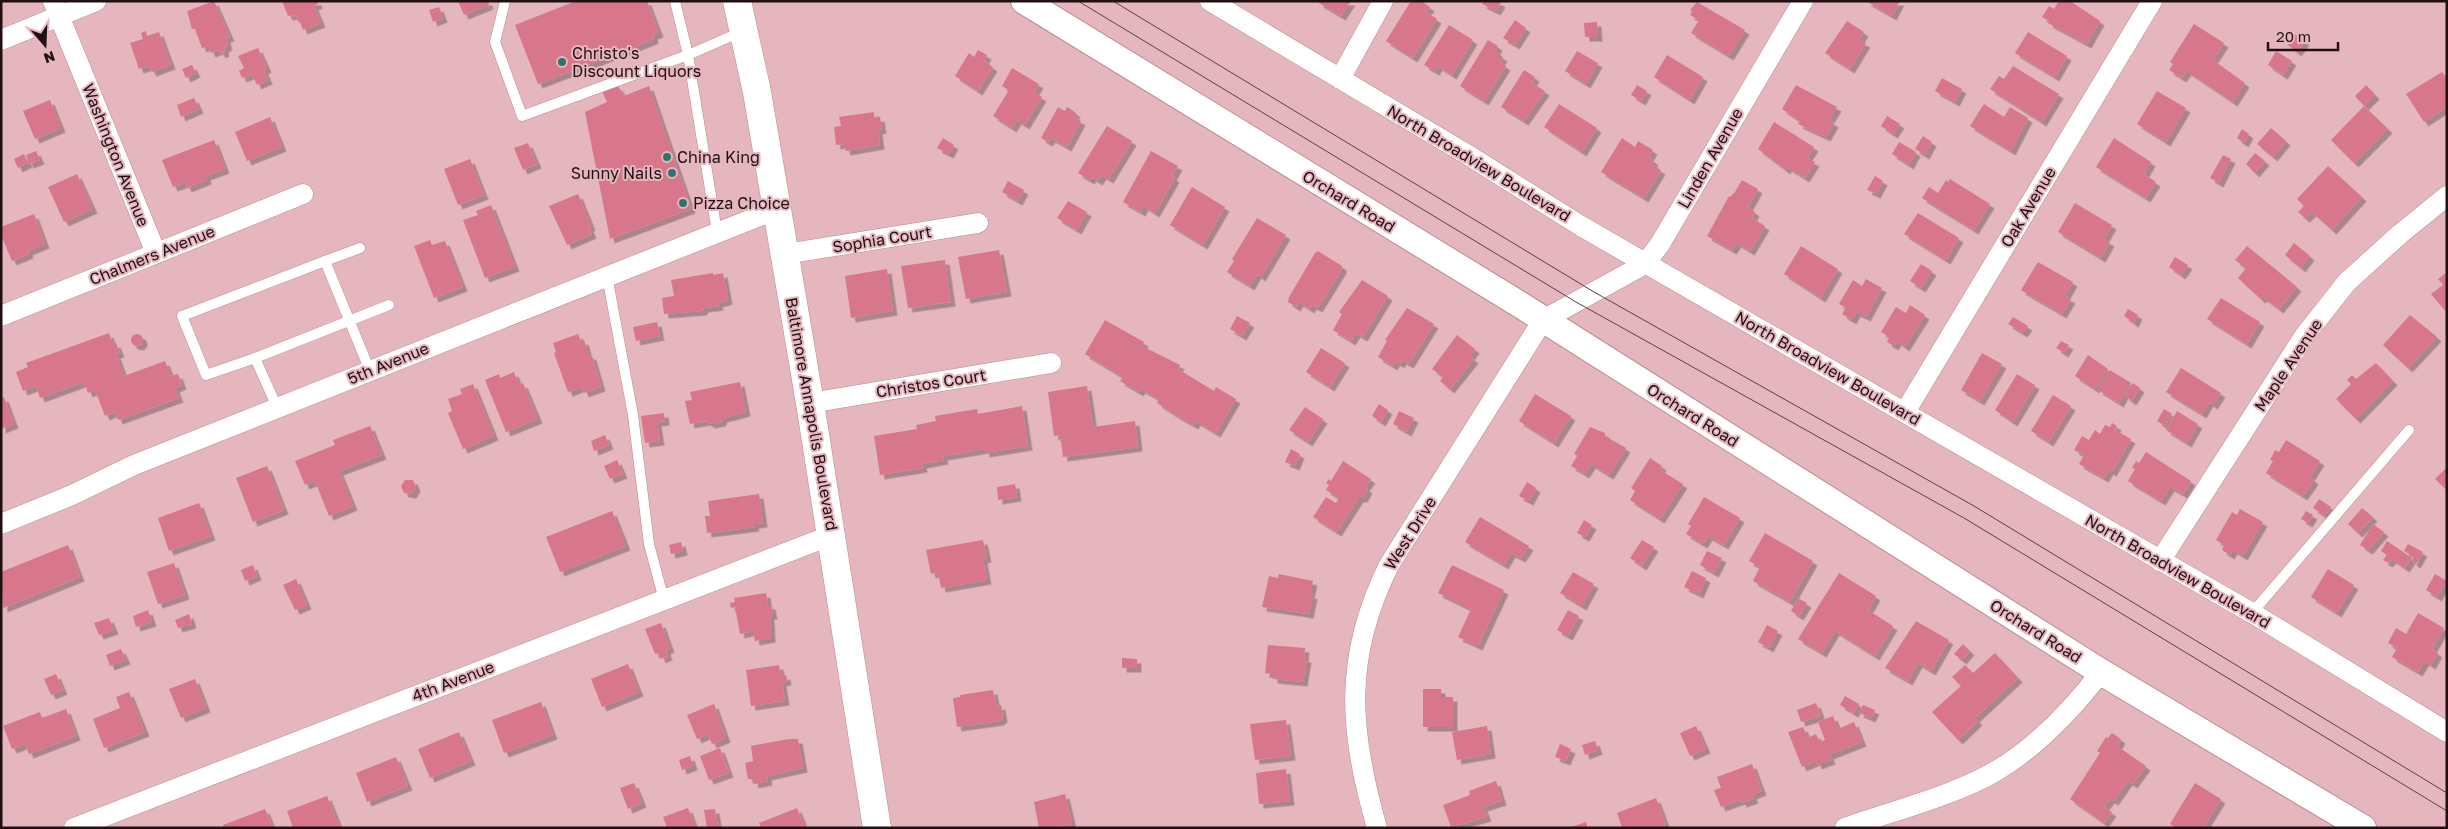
<svg xmlns="http://www.w3.org/2000/svg" width="2448" height="829" viewBox="0 0 2448 829" font-family="'Golos Text',sans-serif">
<style>
.building{fill:#d8778c;filter:url(#shadow)}
.lines{fill:none;stroke-linecap:round;stroke-linejoin:round}
.service-casing{stroke:#b98b93;stroke-width:11}
.minor-casing{stroke:#b98b93;stroke-width:21}
.tertiary-casing{stroke:#b98b93;stroke-width:28}
.secondary-casing{stroke:#b98b93;stroke-width:29}
.service{stroke:#fff;stroke-width:10}
.minor{stroke:#fff;stroke-width:20}
.tertiary{stroke:#fff;stroke-width:26}
.secondary{stroke:#fff;stroke-width:28}
.tram{stroke:#5a4045;stroke-width:1}
.poi-dot{fill:#2c746d;stroke:#e6b6be;stroke-width:2}
.labels{text-anchor:middle;dominant-baseline:central;stroke-width:4;stroke-linejoin:round;paint-order:stroke}
.poi-label{font-size:16px;fill:#201013;stroke:#e6b6be;text-anchor:start}
.street-label{font-size:16px;fill:#201013;stroke:#e6b6be}
</style>
<defs>
<filter id="shadow"><feDropShadow dx="4.5" dy="4.5" stdDeviation="0" flood-color="#0004"/></filter>
</defs>
<rect width="100%" height="100%" fill="#e6b6be"/>
<path class="building" d="M214,1L230,37L226,38L228,46L224,48L225,52L221,54L219,50L211,53L208,46L202,48L195,29H192L187,11Z
M282,1H317L318,4L314,6L321,23L303,30L298,17L294,18L293,15L288,16Z
M458,1H488L489,5L464,15Z
M576,1H647L659,33L653,35L654,39L650,41L538,84L515,25Z
M1320,1H1351L1341,16L1319,3Z
M1411,1H1421L1430,7L1426,12L1437,19L1413,58L1386,41Z
M1484,1H1498L1501,3L1496,11L1482,4Z
M1866,1H1900L1892,16Z
M2059,1H2070L2100,21L2087,44L2048,23L2049,21L2042,17L2049,6L2054,9Z
M1697,2L1745,30L1729,56L1691,33L1699,20L1690,15L1692,11L1690,10Z
M439,7L443,18L433,22L429,10Z
M1515,20L1526,28L1515,45L1503,38Z
M1847,21L1864,32L1859,40L1866,43L1850,69L1825,53Z
M1597,22L1598,37H1585L1584,23Z
M2194,24L2224,43L2213,60L2245,83L2233,102L2187,71L2182,78L2169,70L2173,64L2170,62Z
M1449,25L1473,40L1452,75L1438,66L1435,71L1424,65Z
M146,31L147,36L159,32L171,65L152,72L149,66L139,69L130,43L143,39L141,33Z
M2028,32L2067,56L2055,77L2015,53Z
M2295,34L2305,41L2297,52L2288,45Z
M1488,40L1498,46L1495,52L1503,57L1500,62L1506,66L1484,101L1460,86Z
M258,48L267,68L264,70L268,80L257,85L252,74L242,78L239,71L244,68L238,56Z
M978,50L987,55L984,61L993,67L978,91L955,76L969,53L974,57Z
M1577,51L1598,63L1586,84L1565,71Z
M2276,51L2292,61L2283,75L2268,65Z
M1667,55L1703,77L1690,100L1654,77Z
M192,65L196,73L186,78L182,69Z
M2013,66L2059,94L2042,122L1990,89L1999,76L2004,79Z
M1012,68L1039,84L1034,92L1042,97L1025,125L1017,120L1012,128L993,116L1009,90L1002,86Z
M1524,70L1535,77L1532,83L1545,91L1524,121L1501,107Z
M2442,72L2447,78V107L2424,122L2406,94Z
M1942,78L1962,89L1955,102L1935,91Z
M1637,85L1647,91L1641,101L1631,95Z
M1796,85L1837,107L1829,120L1834,123L1826,137L1798,124L1800,121L1782,109Z
M2366,85L2375,95L2364,106L2355,96Z
M618,86L624,96L649,86L691,209L610,239L585,112L607,102L602,91Z
M2157,91L2186,108L2166,142L2137,124Z
M194,98L199,109L181,117L177,105Z
M50,100L61,128L35,139L23,111Z
M1559,104L1597,128L1582,152L1544,127Z
M1984,104L2004,117L2010,107L2028,118L2011,151L1970,126Z
M2364,106L2388,129L2354,163L2331,140Z
M1058,107L1065,111L1067,107L1069,108L1076,113L1074,117L1081,121L1067,147L1051,138L1048,142L1041,138Z
M874,112V118L880,117L882,129L878,130L880,145L846,151L844,144L836,145L834,127L841,126L839,117Z
M1887,116L1900,124L1893,134L1881,126Z
M270,117L282,147L247,161L235,132Z
M1774,122L1814,147L1807,158L1815,162L1805,178L1787,167L1786,170L1758,149Z
M1107,126L1132,141L1109,179L1102,175L1098,181L1092,177L1090,180L1078,173Z
M2271,128L2286,141L2273,157L2257,144Z
M2242,129L2249,134L2244,143L2237,138Z
M1923,136L1932,142L1925,155L1915,149Z
M943,138L954,145L949,154L937,148Z
M1622,138L1635,147L1638,141L1653,150L1649,157L1654,161L1652,165L1661,170L1644,198L1601,172Z
M2114,138L2151,162L2144,174L2156,182L2146,198L2096,167Z
M214,140L225,169L206,176L207,180L187,188L185,183L173,187L162,160Z
M1899,142L1916,152L1909,165L1892,154Z
M528,143L537,164L523,170L514,148Z
M36,151L40,160L29,164L26,155Z
M1151,151L1178,166L1172,176L1175,178L1155,213L1144,206L1141,212L1123,202Z
M2255,153L2265,161L2255,173L2246,164Z
M24,154L28,163L18,168L14,159Z
M2223,155L2231,159L2219,183L2210,178Z
M470,159L484,195L458,205L444,169Z
M2328,166L2362,197L2332,230L2312,212L2305,218L2298,212L2304,206L2297,199Z
M77,174L93,209L64,222L48,187Z
M1875,176L1883,181L1876,194L1867,190Z
M1950,179L1990,204L1974,230L1922,198L1929,187L1938,193L1946,180L1948,182Z
M1742,180L1758,189L1748,207L1755,212L1752,218L1765,226L1750,251L1737,243L1732,250L1707,236L1729,196L1730,197L1735,192Z
M1008,181L1024,190L1018,201L1002,192Z
M1192,187L1225,207L1203,245L1170,225Z
M578,194L591,226L589,227L592,234L567,245L549,206Z
M1068,201L1087,212L1077,230L1057,218Z
M2075,203L2112,225L2104,239L2110,242L2101,258L2058,232Z
M491,205L515,267L485,278L463,220L478,215L476,211Z
M1918,213L1959,238L1946,260L1904,234Z
M34,214L45,244L28,251L29,254L12,261L1,235V227Z
M1257,218L1286,235L1261,277L1257,274L1250,286L1227,272L1234,261L1232,259Z
M430,240L432,245L445,241L463,287L434,298L414,246Z
M2294,243L2310,256L2301,268L2285,255Z
M1801,246L1838,269L1821,298L1784,274Z
M2247,246L2297,287L2279,309L2263,297L2261,299L2238,278L2246,268L2235,260Z
M999,250L1007,292L966,299L958,257Z
M1318,251L1342,266V269L1318,308L1312,305L1310,309L1299,302L1296,307L1288,302L1289,297L1315,253Z
M2175,257L2188,265L2181,275L2169,267Z
M945,260L951,302L908,308L901,266Z
M2038,262L2073,282L2065,296L2071,299L2062,314L2021,290Z
M1921,264L1932,271L1921,288L1910,281Z
M887,269L893,311L851,318L845,276Z
M2447,272V313L2431,294L2443,285L2438,279Z
M713,273V275L723,273L728,300L718,303L719,306L704,308L702,311L664,314L662,298L674,296L671,280Z
M1866,279L1882,288L1866,317L1856,312L1852,320L1842,314L1846,308L1839,304L1853,280L1862,286Z
M1362,280L1388,296L1363,337L1356,333L1351,341L1333,330L1342,314L1339,312Z
M2221,298L2260,322L2247,344L2207,319Z
M1910,305L1925,315L1905,347L1897,341L1894,346L1887,342L1889,337L1881,332L1896,307L1906,313Z
M1407,308L1434,324L1409,364L1402,360L1400,364L1396,361L1393,366L1378,357L1387,341L1385,340Z
M2128,309L2138,315L2134,323L2124,316Z
M2410,315L2437,337L2408,368L2383,345Z
M1237,316L1250,323L1242,336L1230,329Z
M2013,317L2028,326L2023,333L2008,324Z
M1105,320L1144,342L1142,346L1180,365L1178,369L1214,391L1216,387L1236,399L1216,433L1196,421L1194,425L1179,417L1157,403L1159,399L1141,389L1139,392L1120,381L1123,377L1085,354Z
M657,322L660,336L636,341L633,327Z
M109,333L113,344L116,343L120,353L116,354L124,376L165,361L171,376L178,374L182,385L175,388L179,398L118,420L115,412L105,416L95,390L88,393L84,382L40,398L36,386L23,391L16,372L28,367L26,363Z
M131 340a6 6 0 1 1 12 0a6 6 0 1 1-12 0Z
M578,334L581,341L584,340L588,354L592,356L601,387L584,393L582,387L568,392L554,353L556,352L553,343Z
M1457,335L1475,349L1470,356L1474,359L1450,389L1440,381L1443,377L1432,369Z
M2061,341L2069,345L2064,353L2056,348Z
M1321,348L1345,363L1330,387L1306,372Z
M1982,353L2002,364L1980,401L1961,390Z
M2088,355L2108,369L2095,389L2075,376Z
M2376,363L2393,381L2356,419L2336,399L2351,384L2347,380L2352,375L2356,379Z
M2181,368L2221,393L2213,405L2209,402L2202,414L2166,392Z
M2110,370L2131,383L2119,403L2098,390Z
M514,372L519,385L523,383L538,419L506,432L485,380L499,374L500,378Z
M2017,374L2035,385L2013,422L1995,410Z
M740,382L746,412L723,418L721,422L711,424L706,421L690,424L685,401L692,400L690,392Z
M2133,383L2140,388L2132,401L2125,396Z
M473,384L494,436L463,449L448,413L452,411L448,399L462,394L460,389Z
M1087,386L1093,427L1135,421L1138,447L1063,457L1060,435L1054,436L1048,392Z
M1535,394L1571,416L1554,443L1519,421Z
M2053,395L2071,406L2049,442L2031,431Z
M4,397L14,424L1,429V398Z
M1379,404L1388,410L1381,422L1372,416Z
M1022,406L1028,446L985,453V449L943,456L944,460L922,464L923,468L880,475L874,436L917,429L916,425L936,421L935,416L977,409L978,414Z
M1305,407L1323,419L1308,442L1289,430Z
M2164,409L2172,414L2165,426L2157,421Z
M1399,411L1414,418L1407,432L1393,424Z
M2177,411L2198,424L2187,443L2166,430Z
M664,413L665,421L657,422L660,441L645,443L641,416Z
M2112,423L2117,426L2115,430L2131,439L2112,472L2109,470L2104,478L2079,464L2084,455L2074,450L2082,436L2089,440L2095,430L2100,434L2105,425L2110,427Z
M370,426L382,455L339,471L353,506L329,516L315,481L305,485L295,461L335,445L333,440Z
M1590,427L1605,433V436L1626,448L1609,475L1591,464L1585,474L1571,466L1577,456L1574,454Z
M605,435L609,445L594,451L591,441Z
M2286,440L2320,461L2310,477L2314,480L2303,496L2266,473L2273,461L2270,460L2275,450L2279,452Z
M1291,449L1300,454L1295,466L1285,462Z
M2146,452L2191,481L2183,494L2170,487L2161,501L2128,481L2135,469L2132,468L2136,461L2139,463Z
M1650,458L1662,466L1660,470L1683,484L1660,519L1630,500L1635,491L1631,488Z
M617,460L623,474L610,479L604,466Z
M1343,461L1371,479L1365,487L1368,489L1363,498H1359L1337,532L1313,517L1326,497L1336,503L1339,498L1326,490L1329,485L1326,483L1329,479L1331,481Z
M267,466L284,510L253,522L236,478Z
M2447,467V490L2435,479Z
M405,480H413L416,487L412,494L404,493L401,486Z
M1527,482L1536,488L1529,501L1519,496Z
M1015,484L1017,497L998,500L997,487Z
M759,494L763,523L754,524L755,527L707,533L705,516H710L708,501Z
M1704,497L1740,518L1724,545L1708,536L1703,544L1686,534L1691,526L1688,524Z
M2319,499L2331,507L2325,516L2313,508Z
M199,503L211,536L169,551L158,518Z
M2362,508L2373,517L2358,533L2348,524Z
M2240,509L2263,522L2243,556L2233,550L2230,555L2222,550L2224,545L2216,540L2232,512L2237,515Z
M612,511L626,546L560,572L546,537Z
M2306,511L2313,515L2308,523L2301,519Z
M1480,517L1529,546L1521,558L1511,553L1504,565L1465,542Z
M1584,520L1592,525L1585,537L1577,533Z
M2373,524L2384,532L2368,550L2360,545Z
M1765,533L1813,561L1790,602L1753,581L1760,567L1749,561Z
M983,540L987,558L983,559L987,580L941,588L938,572L931,574L926,550Z
M1642,540L1654,547L1642,566L1630,558Z
M2387,541L2412,558L2405,568L2392,559L2388,563L2383,560L2387,555L2381,551Z
M681,542L683,551L671,554L669,545Z
M2408,544L2423,552L2416,564L2412,561L2414,557L2404,551Z
M68,545L80,577L3,608L1,572Z
M1707,551L1722,558L1714,573L1700,565Z
M174,563L185,595L158,604L147,572Z
M253,565L257,576L245,581L241,570Z
M1452,565L1504,590L1478,646L1458,637L1471,609L1438,593Z
M2328,569L2354,585L2337,613L2311,597Z
M1692,571L1706,578L1699,594L1684,587Z
M1573,572L1594,584L1582,606L1560,593Z
M1839,573L1876,596L1868,610L1893,626L1875,656L1835,631L1822,653L1798,639Z
M1279,574L1313,581L1310,594L1313,595L1309,614L1262,607L1269,576L1278,578Z
M2435,574L2447,581L2437,597L2426,590Z
M296,579L307,605L295,610L283,585Z
M766,593L768,605H771L773,615H770L771,638L755,641L753,631L740,634L735,607L731,608L730,603L735,602L734,598Z
M1798,598L1807,603L1799,616L1791,611Z
M148,610L152,622L136,627L133,616Z
M1568,610L1579,616L1568,636L1557,630Z
M2418,613L2444,628L2432,649L2438,653L2431,665L2425,661L2418,672L2392,657L2397,648L2388,643L2396,628L2406,634Z
M189,614L192,624L178,628L175,620Z
M109,618L114,630L99,635L94,623Z
M1916,621L1949,640L1931,671L1918,663L1908,681L1885,668Z
M661,623L670,648L666,650L668,656L661,659L659,653L655,654L645,629Z
M1767,625L1778,631L1769,648L1758,642Z
M1963,644L1970,651L1962,660L1954,654Z
M1268,645L1305,648L1304,658H1307L1303,682L1273,679V674L1265,673Z
M121,649L126,660L110,666L106,655Z
M1995,653L2018,678L1975,718L1978,721L1958,740L1932,712L1961,686L1952,677L1965,665L1973,673Z
M1122,658L1137,659V668H1122Z
M628,664L639,692L602,707L591,679Z
M779,665L781,676L786,675L787,681L782,682L785,701L751,706L746,670Z
M56,674L63,690L51,695L44,679Z
M195,679L206,708L181,718L169,689Z
M1423,689H1441V697H1453V727H1423Z
M993,690L996,706L1001,705L1003,718L999,721L957,727L953,698L960,697V695Z
M129,692L145,732L104,748L93,719L120,708L116,697Z
M1845,696L1859,704L1854,713L1840,705Z
M541,702L553,735L504,753L492,720Z
M1816,703L1821,716L1801,722L1797,710Z
M714,704L726,738L712,744L708,734L697,739L687,715Z
M1863,705L1875,710L1871,718L1859,713Z
M66,709L76,736L29,754L25,744L12,749L3,726L40,712L42,718Z
M1833,716L1838,729L1854,722L1862,742L1829,755L1831,760L1817,765L1816,761L1802,767L1788,732L1803,727L1808,738L1816,734L1820,742L1825,740L1818,722Z
M1286,720L1291,756L1255,760L1250,724Z
M1487,726L1491,754L1457,760L1452,732Z
M1696,726L1706,749L1690,756L1680,733Z
M459,732L471,761L430,778L418,749Z
M2112,733L2121,739L2117,746L2146,766L2133,784L2128,781L2114,801L2110,799L2104,807L2112,812L2104,823L2070,799L2100,753L2097,751L2106,737L2108,738Z
M789,739H798L803,768L767,776L768,781L754,784L753,779H748L745,763L753,761L751,746Z
M1595,741L1598,750L1585,755L1582,745Z
M1560,744L1571,749L1566,761L1555,757Z
M720,748L729,773L709,780L700,756Z
M690,756L693,766L682,770L679,760Z
M396,757L408,786L367,802L356,773Z
M1752,764L1762,791L1752,795L1754,799L1742,803L1741,800L1721,807L1714,790L1721,788L1717,777Z
M1286,769L1290,801L1259,804L1256,773Z
M1496,781L1502,801L1483,807L1487,817L1451,827L1443,805L1470,795L1469,791Z
M634,783L642,803L628,809L620,788Z
M2195,783L2221,799L2203,828H2176L2170,824Z
M1065,794L1072,824L1055,828H1039L1034,802Z
M327,796L340,828H293L287,811Z
M1656,798L1666,825L1659,828H1622L1617,813Z
M688,808L695,828H667L663,817Z
M797,808L805,828H761L759,823Z
M265,809L273,828H224L223,825Z
M715,809L718,828H707L704,810Z
M1586,822L1588,828H1571V827Z"/>
<g class="lines">
<defs>
<path id="service" d="M505,1L495,42L522,116L688,55L675,1
M717,232L688,55L743,31
M325,261L360,248
M607,276L633,415L649,544L664,600
M255,358L389,305
M277,407L255,358L206,375L182,316L325,261L370,371
M2252,613L2409,430"/>
<path id="minor" d="M53,1L156,253
M1210,1L1468,155L1581,226L2252,613L2447,732
M1,40L96,1
M1340,79L1383,1
M785,254L978,223
M1,316L303,194
M810,403L1051,363
M1905,412L2152,1
M1,524L72,495L134,465L777,209
M2160,561L2305,335L2347,282L2400,234L2447,196
M74,828L832,535
M1377,828C1349,730 1343,658 1389,565L1543,320L1645,264L1660,244L1803,1
M1845,828C1892,811 1953,796 1996,771C2038,746 2071,711 2101,672"/>
<path id="tertiary" d="M1024,1L1519,304L2101,672L2363,828"/>
<path id="secondary" d="M737,1L757,92L810,403L877,828"/>
</defs>
<use href="#service" class="service-casing"/>
<use href="#minor" class="minor-casing"/>
<use href="#tertiary" class="tertiary-casing"/>
<use href="#secondary" class="secondary-casing"/>
<use href="#service" class="service"/>
<use href="#minor" class="minor"/>
<use href="#tertiary" class="tertiary"/>
<use href="#secondary" class="secondary"/>
<path class="tram" d="M1078,1L1576,302L1964,518L2447,811
M1113,1L1594,292L1974,506L2447,793"/>
</g>
<g class="poi-dot">
<circle cx="562" cy="62" r="5"/>
<circle cx="667" cy="157" r="5"/>
<circle cx="672" cy="173" r="5"/>
<circle cx="683" cy="203" r="5"/>
</g>
<g class="labels">
<g class="poi-label">
<text x="572" y="53">Christo's<tspan x="572" dy="18">Discount Liquors</tspan></text>
<text x="677" y="157">China King</text>
<text x="662" y="173" text-anchor="end">Sunny Nails</text>
<text x="693" y="203">Pizza Choice</text>
</g>
<g class="street-label">
<text transform="translate(116 155) rotate(68)">Washington Avenue</text>
<text transform="translate(1710 158) rotate(-60)">Linden Avenue</text>
<text transform="translate(1479 163) rotate(31)">North Broadview Boulevard</text>
<text transform="translate(1349 201) rotate(31)">Orchard Road</text>
<text transform="translate(2028 207) rotate(-59)">Oak Avenue</text>
<text transform="translate(882 239) rotate(-9)">Sophia Court</text>
<text transform="translate(152 255) rotate(-22)">Chalmers Avenue</text>
<text transform="translate(388 363) rotate(-22)">5th Avenue</text>
<text transform="translate(2288 365) rotate(-56)">Maple Avenue</text>
<text transform="translate(1828 368) rotate(30)">North Broadview Boulevard</text>
<text transform="translate(931 383) rotate(-9)">Christos Court</text>
<text transform="translate(812 414) rotate(80)">Baltimore Annapolis Boulevard</text>
<text transform="translate(1693 415) rotate(32)">Orchard Road</text>
<text transform="translate(1410 533) rotate(-58)">West Drive</text>
<text transform="translate(2178 571) rotate(30)">North Broadview Boulevard</text>
<text transform="translate(2036 631) rotate(32)">Orchard Road</text>
<text transform="translate(453 681) rotate(-21)">4th Avenue</text>
</g>
</g>
<rect width="2448" height="829" fill="none" stroke="#201013" stroke-width="5"/>
<g transform="translate(45 45) rotate(161)" stroke="#e6b6be" stroke-width="4" paint-order="stroke">
<path d="M0-4L9 19L0 12L-9 19Z" fill="#201013"/>
<text y="-8" font-size="14" font-weight="bold" text-anchor="middle" fill="#201013">N</text>
</g>
<path d="M2268 42v8h70v-8" fill="none" stroke="#201013" stroke-width="2.5"/>
<text x="2276" y="42" font-size="15" fill="#201013" stroke="#e6b6be" stroke-width="4" paint-order="stroke">20 m</text>
</svg>
